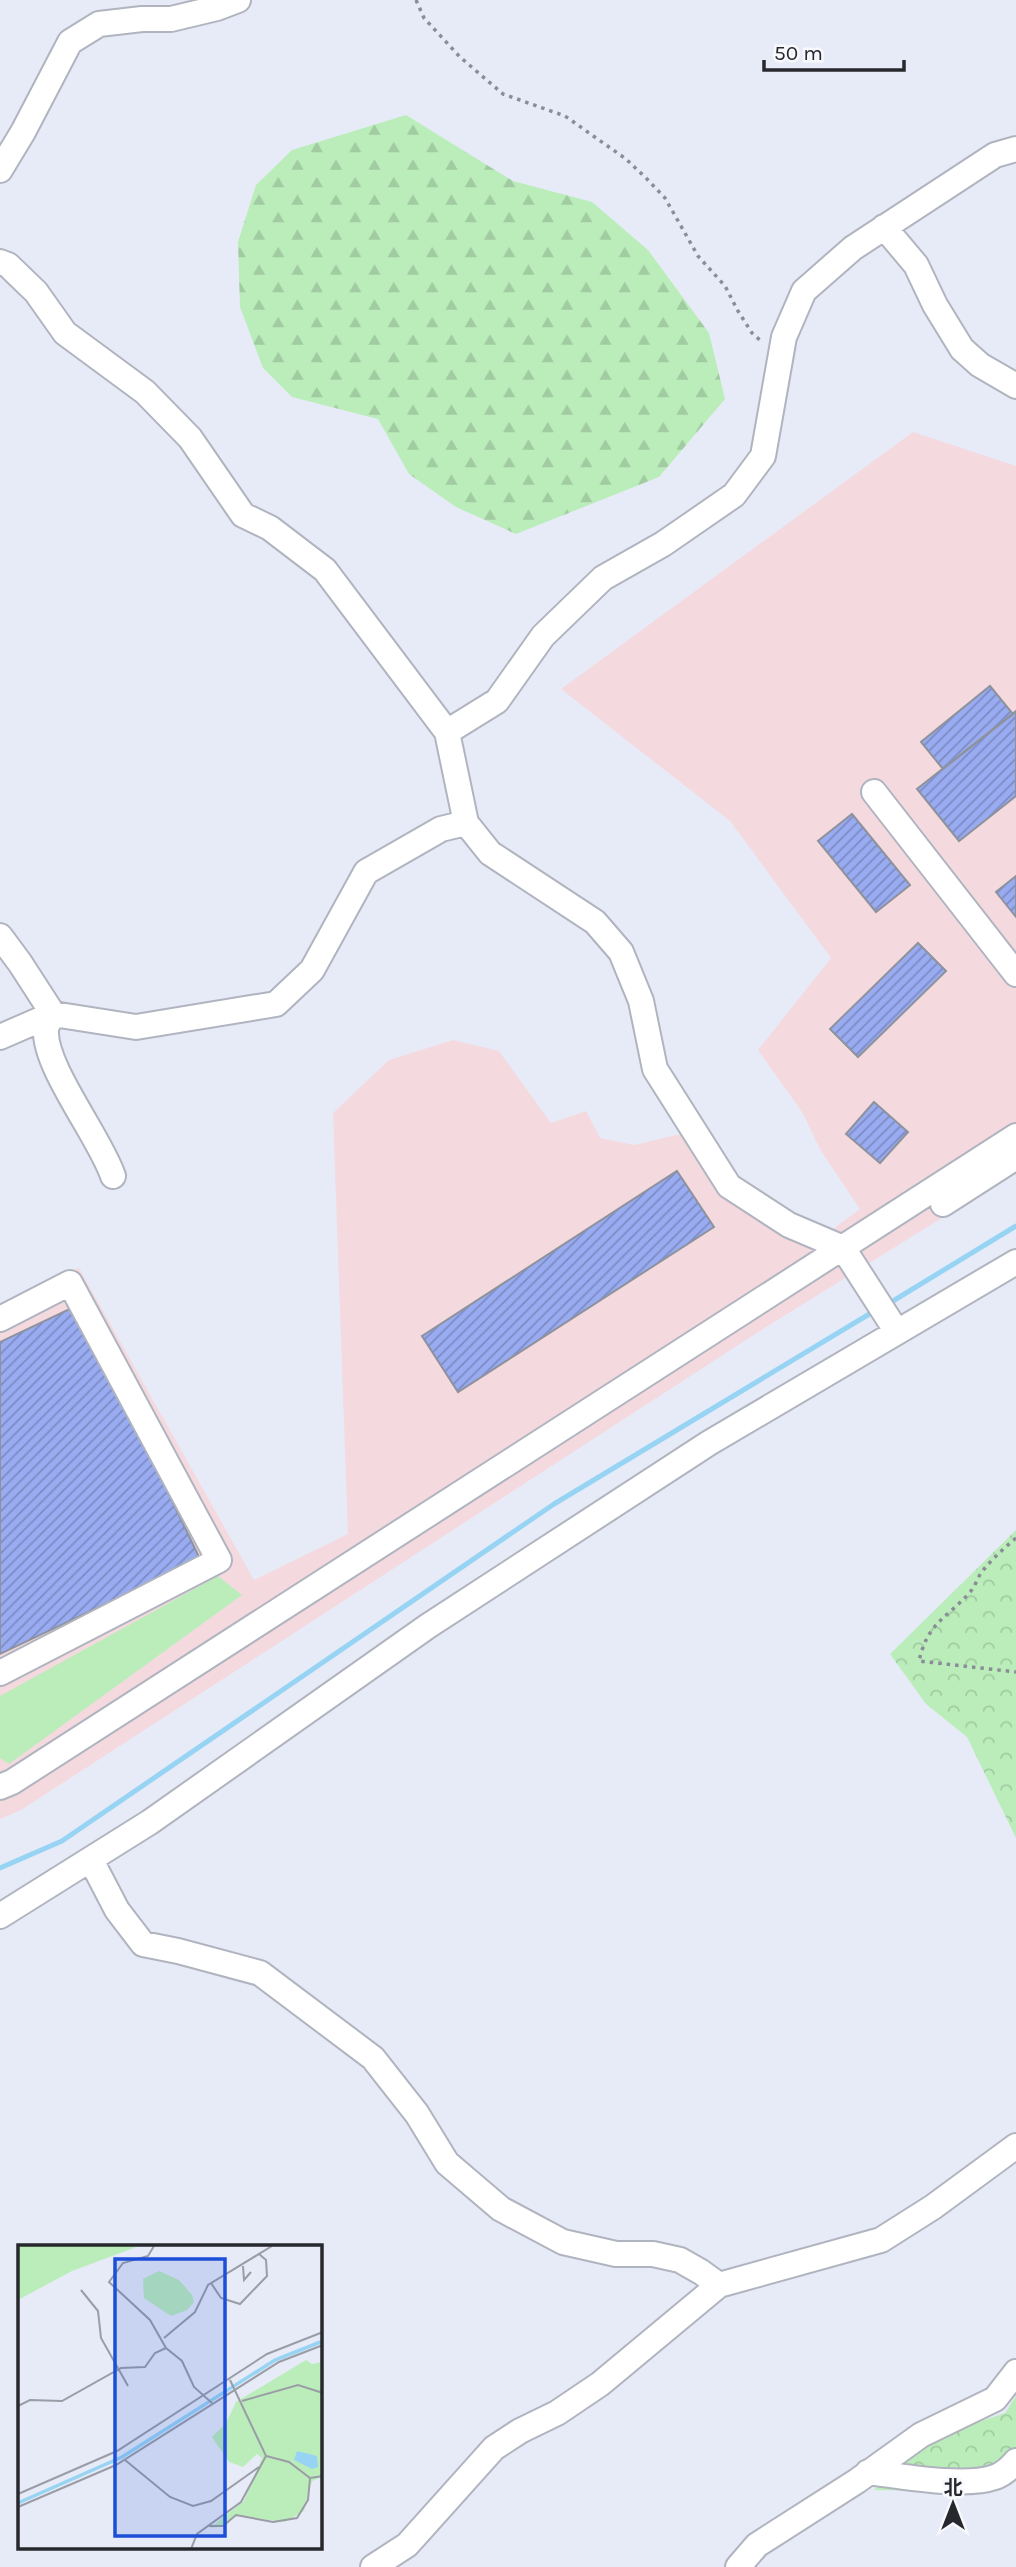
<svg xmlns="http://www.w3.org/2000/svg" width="1016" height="2567" viewBox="0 0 1016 2567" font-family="Karla,'Noto Sans SC',sans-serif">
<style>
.industrial{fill:#f4dadf}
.grass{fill:#bbedbb}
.forest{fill:url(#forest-firs)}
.park{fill:url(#park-crowns)}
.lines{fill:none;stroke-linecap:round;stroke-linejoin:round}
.stream{stroke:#97d4f4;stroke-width:5}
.building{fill:url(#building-hatch);stroke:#8e929c;stroke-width:2}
.minor-casing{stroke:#b0b4bf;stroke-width:28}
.path{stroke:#8a8d96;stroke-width:3.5;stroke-dasharray:3.5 5;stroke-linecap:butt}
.minor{stroke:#fff;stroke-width:24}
.inset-river{fill:none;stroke:#97d4f4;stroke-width:3.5}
.inset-road{fill:none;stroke:#9a9da6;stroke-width:2}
.view{fill:#1d4ed8;fill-opacity:0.15;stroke:#1d4ed8;stroke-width:3.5}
.inset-edge{fill:none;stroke:#27282d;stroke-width:3.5}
</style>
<defs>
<pattern id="forest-firs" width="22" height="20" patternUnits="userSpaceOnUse" patternTransform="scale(1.75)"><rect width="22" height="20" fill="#bbedbb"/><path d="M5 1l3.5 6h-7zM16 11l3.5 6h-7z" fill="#a1cba1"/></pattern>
<pattern id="park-crowns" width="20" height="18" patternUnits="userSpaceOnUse" patternTransform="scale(1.75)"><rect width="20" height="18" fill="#bbedbb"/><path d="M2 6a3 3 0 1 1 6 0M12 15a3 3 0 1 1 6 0" fill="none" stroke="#a1cba1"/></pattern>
<pattern id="building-hatch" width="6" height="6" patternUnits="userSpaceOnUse" patternTransform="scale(1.75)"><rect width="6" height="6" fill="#99abf1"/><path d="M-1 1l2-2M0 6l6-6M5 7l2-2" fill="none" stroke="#7d8bc4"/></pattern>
</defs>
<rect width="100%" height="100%" fill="#e7ebf7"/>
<path class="industrial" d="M913,432L1016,466V1172L763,1329L21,1810L0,1819V1305L79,1268L254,1580L348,1534L333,1113L389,1060L453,1040L499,1051L551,1123L586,1111L600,1138L635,1145L680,1134L719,1182L767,1226L821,1238L860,1209L821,1151L802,1112L758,1050L831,958L730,821L561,689Z"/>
<path class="grass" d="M218,1576L242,1595L9,1764L0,1758V1696Z"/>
<path class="forest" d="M406,115L513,181L592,202L648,250L709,333L725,399L659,477L516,534L456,507L409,474L378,419L292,397L263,368L240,307L238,242L256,185L292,150Z"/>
<path class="park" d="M1016,1530V1838L967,1737L926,1704L890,1654Z
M1016,2396V2476L947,2491L874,2490L928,2439L1005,2413Z"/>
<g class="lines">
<path class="stream" d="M888,1304L1016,1226
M0,1868L62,1841L554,1504L876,1310"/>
</g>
<path class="building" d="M990,686L1013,714L943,769L921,742Z
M1016,711V796L959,841L917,789Z
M852,814L910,885L876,912L818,841Z
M1016,876V917L996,892Z
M918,943L946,971L858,1057L830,1029Z
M874,1102L908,1132L880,1163L846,1134Z
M677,1171L714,1227L458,1392L422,1336Z
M78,1305L200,1559L0,1654V1342Z"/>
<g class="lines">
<defs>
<path id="minor" d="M0,170L23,132L70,42L99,24L142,19H171L217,8L238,0
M884,227L916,265L935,305L962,349L980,365L1016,386
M0,262L8,265L36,292L65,333L145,392L190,438L243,515L270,528L325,570L447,732L466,823L490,853L595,922L621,952L641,1001L655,1069L729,1186L789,1225L843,1248L897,1332
M447,732L497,701L543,636L603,578L663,544L734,495L763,456L784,337L804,291L853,248L995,155L1016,149
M874,792L1016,974
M0,936L20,963L53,1014C51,1019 47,1024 46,1029C43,1066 100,1137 113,1176
M0,1037L53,1014L136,1027L276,1004L312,970L366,872L441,829L466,823
M943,1204L1016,1157
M0,1319L70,1283L219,1560L0,1673
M0,1787L12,1782L1016,1136
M91,1860L117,1910L143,1944L178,1951L260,1973L373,2058L417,2114L447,2163L501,2209L563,2242L616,2254H653L680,2260L701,2272L719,2285L881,2240L933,2207L1016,2146
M0,1916L150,1822L428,1626L709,1443L1016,1262
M868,2472C901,2476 964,2488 995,2477C1004,2474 1010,2468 1016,2461
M373,2567L407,2545L494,2448L520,2431L557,2413L600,2384L719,2285
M738,2567L757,2545L857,2481L921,2435L995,2399L1016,2372"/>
</defs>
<use href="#minor" class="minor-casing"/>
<path class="path" d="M416,0L424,18L460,57L503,94L565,116L626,159L646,178L665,198L698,256L725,286L738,311L752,333L761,341
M1016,1538C1003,1549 991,1560 981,1573C977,1579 975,1587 970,1592C947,1619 928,1621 919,1661L1016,1672"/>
<use href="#minor" class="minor"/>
</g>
<g transform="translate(18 2245)">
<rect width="304" height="304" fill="#e7ebf7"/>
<path d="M0,1H121L54,26L0,55ZM141,26L161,35L174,50L176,57L169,65L153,71L126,53L125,34Z" fill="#bbedbb"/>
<path d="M288,115L294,119L304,117V232L294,236L286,266L267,277L216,271L208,281L192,283L226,256L244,213L239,209L225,222L211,217L194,192L208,178L218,157Z" fill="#bbedbb"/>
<path d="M279,206L299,211L300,222L294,224L276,215Z" fill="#97d4f4"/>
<path class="inset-river" d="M0,258L104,212L257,115L305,96"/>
<path class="inset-road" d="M136,1L130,11L105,18L91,37L132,75L148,103L164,116L176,142L194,158M225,21L226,35L233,27M193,38L203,53L222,59L249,31L248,15L241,9M63,45L80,66L83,93L110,141M146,93L177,67L190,40L254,1M212,135L248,211L271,217L292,233L305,231M224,156L280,140L305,148M0,161L12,155L44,156L103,123L127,122L137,108L148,103M107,215L152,252L175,261L193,256L241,222M0,249L99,206L249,109L305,87M0,262L98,220L261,117L305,100M191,281H205L218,270L255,277L279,273L290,255L292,233M173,304L179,289L223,257L248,211"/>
<path class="view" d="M97,14H207V291H97Z"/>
<rect width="304" height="304" class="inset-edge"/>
</g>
<g transform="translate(953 2504)" stroke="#f7f9fd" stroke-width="5" paint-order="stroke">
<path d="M0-5L12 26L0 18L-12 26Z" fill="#27282d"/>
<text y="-10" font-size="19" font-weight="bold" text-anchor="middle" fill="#27282d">北</text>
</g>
<path d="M764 60v10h140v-10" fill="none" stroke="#27282d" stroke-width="3.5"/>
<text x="774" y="60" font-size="21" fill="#27282d" stroke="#f7f9fd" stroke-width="5" paint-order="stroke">50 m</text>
</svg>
